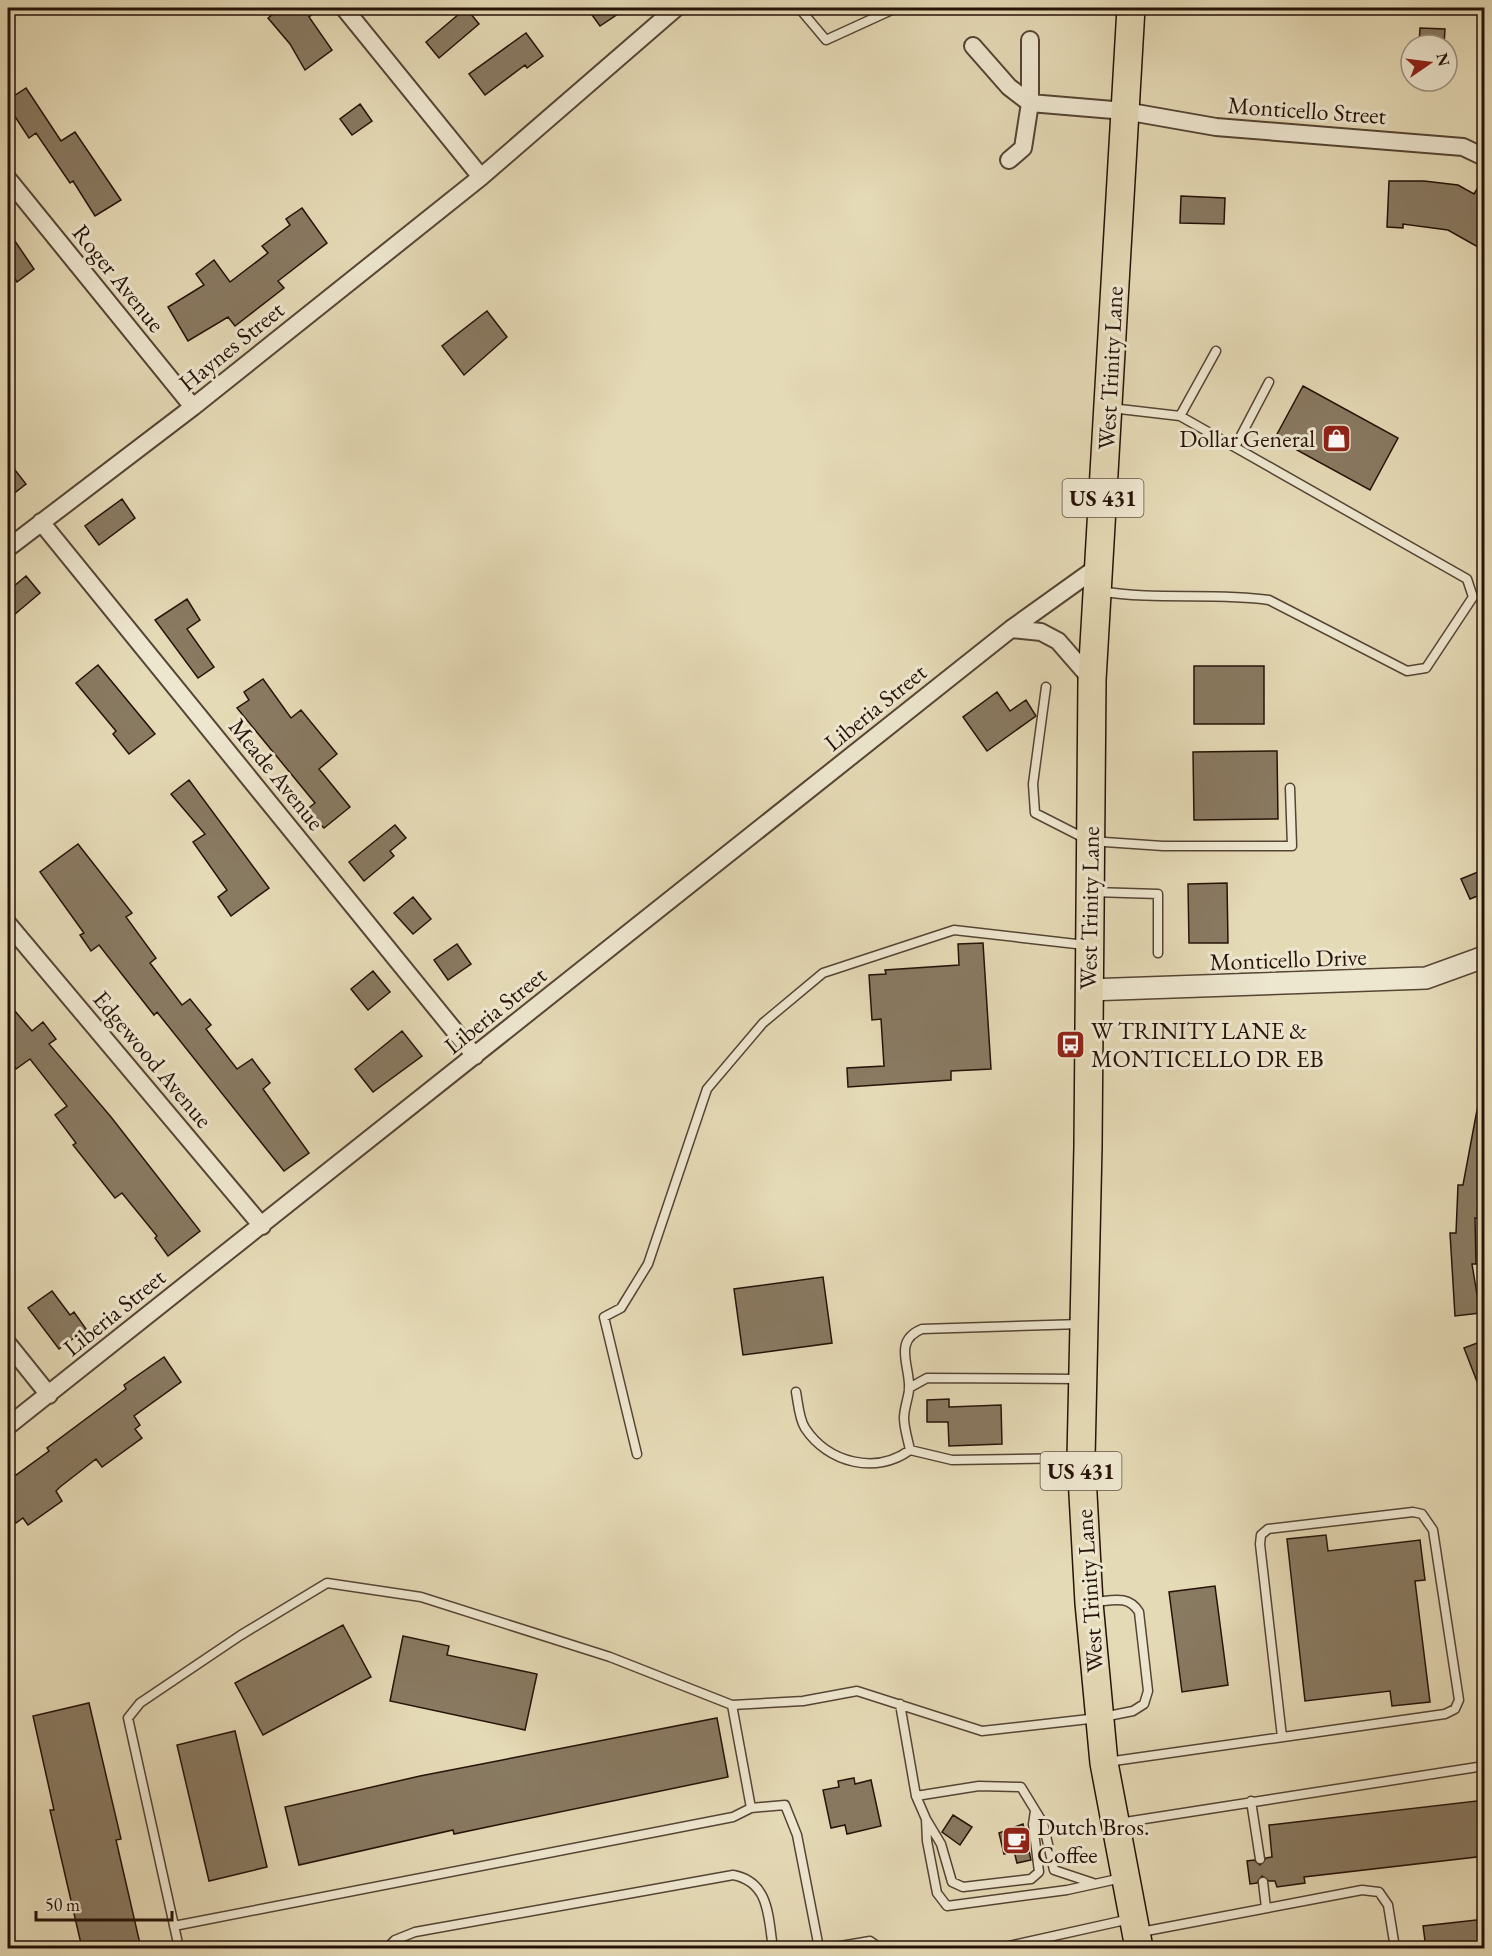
<svg xmlns="http://www.w3.org/2000/svg" width="1492" height="1956" viewBox="0 0 1492 1956" font-family="'EB Garamond',serif">
<style>
.building{fill:#897a62;stroke:#261208;stroke-width:1.5}
.lines{fill:none;stroke-linecap:round;stroke-linejoin:round}
.service-casing{stroke:#564434;stroke-width:11}
.minor-casing{stroke:#564434;stroke-width:20}
.tertiary-casing{stroke:#564434;stroke-width:24}
.primary-casing{stroke:#261208;stroke-width:30}
.service{stroke:#eee7d0;stroke-width:8}
.minor{stroke:#eee7d0;stroke-width:16}
.tertiary{stroke:#eee7d0;stroke-width:21}
.primary{stroke:#e5dab6;stroke-width:27}
.labels{text-anchor:middle;dominant-baseline:central;stroke-width:6;stroke-linejoin:round;paint-order:stroke}
.shield{fill:#eee7d0;stroke:#625244;stroke-width:1.5}
.shield-label{font-size:22px;font-weight:bold;fill:#261208}
.street-label{font-size:24px;fill:#261208;stroke:#eee7d0}
.poi-label{font-size:24px;fill:#261208;stroke:#eee7d0;text-anchor:start}
</style>
<rect width="100%" height="100%" fill="#e5dab6"/>
<filter id="stains"><feTurbulence type="fractalNoise" baseFrequency=".00333" numOctaves="4"/><feColorMatrix values="0 0 0 0 .2 0 0 0 0 .09 0 0 0 0 .02 0 0 0 .5 -.17"/></filter>
<radialGradient id="worn" r=".72"><stop offset=".6" stop-color="#630" stop-opacity="0"/><stop offset="1" stop-color="#630" stop-opacity=".3"/></radialGradient>
<path class="building" d="M281,8H320L309,17L332,50L305,70L290,44L268,18Z
M466,8L479,24L439,58L426,42Z
M587,8H627L600,26Z
M1420,28L1445,29L1444,45H1419Z
M526,33L543,56L527,68L525,65L485,95L469,74Z
M26,88L61,141L75,132L121,200L95,216L73,181L70,183L36,133L29,138L8,106V100Z
M360,104L372,121L352,135L340,119Z
M1485,176V251L1448,230L1403,224V228L1387,227L1389,181H1424L1458,185L1474,194Z
M1181,196L1225,198L1224,224L1180,223Z
M302,208L327,243L278,281L284,288L235,326L228,317L188,341L168,307L204,285L196,274L214,260L230,282L268,253L262,246L290,225L286,219Z
M8,231L34,269L17,282L8,268Z
M487,311L507,337L464,375L442,346Z
M1303,386L1398,438L1370,490L1275,438Z
M8,461L26,484L8,498Z
M122,499L135,518L99,545L85,526Z
M26,576L40,593L8,620V591Z
M187,599L200,620L187,629L214,667L198,678L155,620Z
M98,665L155,734L129,754L113,734L116,731L76,683Z
M1194,666H1264V724H1194Z
M263,679L291,718L301,710L337,754L319,769L350,807L324,828L306,810L315,803L237,708L249,700L244,692Z
M997,692L1010,711L1026,700L1036,716L987,751L963,717Z
M1277,751L1278,819L1194,820L1193,752Z
M189,780L269,888L231,916L218,897L227,890L193,842L205,834L171,794Z
M395,825L406,838L390,851L394,856L364,881L349,862Z
M78,844L132,913L126,917L156,958L150,963L182,1005L190,999L211,1025L206,1029L237,1069L252,1059L270,1083L263,1089L309,1153L284,1171L157,1012L154,1015L99,945L91,951L80,935L84,933L40,872Z
M1485,869V893L1470,899L1461,879Z
M1227,883L1228,943H1189L1188,884Z
M413,897L431,919L413,934L394,913Z
M983,943L991,1069L951,1071V1080L848,1087L847,1068L884,1066L881,1019L872,1020L869,975L886,974L885,970L959,965L958,944Z
M457,944L471,964L448,980L434,960Z
M373,971L390,992L368,1010L351,989Z
M8,1003L32,1031L43,1022L56,1039L49,1044L111,1117L200,1231L168,1256L155,1238L157,1236L122,1193L115,1198L73,1145L76,1143L55,1115L67,1106L30,1059L16,1069L8,1057Z
M402,1031L422,1056L373,1092L355,1069Z
M1477,1110H1485V1171L1482,1170L1480,1219L1475,1218L1476,1264H1472L1480,1313L1455,1316L1450,1233H1456L1458,1185H1463Z
M823,1277L832,1343L743,1355L734,1289Z
M52,1291L70,1315L74,1312L86,1329L59,1349L28,1308Z
M1485,1340V1397H1483L1464,1348Z
M164,1357L181,1382L134,1416L140,1425L135,1429L142,1438L102,1467L96,1459L60,1487L56,1491L62,1501L28,1525L23,1518L16,1523L8,1511V1481L49,1451L47,1448L126,1389L124,1385Z
M949,1399V1407L1001,1405L1002,1444L949,1446L948,1422H927V1400Z
M1326,1535L1328,1551L1420,1540L1425,1580L1415,1581L1430,1702L1392,1706L1390,1691L1305,1701L1287,1539Z
M1215,1586L1228,1685L1182,1692L1169,1592Z
M343,1625L371,1677L263,1735L235,1683Z
M403,1636L449,1646L447,1655L537,1674L525,1730L390,1701Z
M89,1703L121,1839L116,1840L141,1948H82L50,1810H54L33,1716Z
M717,1718L728,1777L454,1834L453,1830L299,1865L285,1807L420,1776Z
M235,1731L267,1867L209,1881L177,1745Z
M854,1778L855,1784L871,1780L881,1826L847,1834L845,1825L831,1828L823,1790L839,1787L838,1781Z
M1485,1800V1856L1304,1877L1305,1883L1277,1887L1275,1881H1269L1262,1876L1257,1883L1250,1884L1247,1861L1254,1860L1260,1865L1266,1858L1272,1857L1269,1825Z
M953,1815L972,1827L960,1845L942,1832Z
M1023,1824L1031,1860L1017,1863L1014,1851L1004,1854L999,1833Z
M1485,1919V1948H1426L1423,1926Z"/>
<g class="lines">
<defs>
<path id="service" d="M799,8L826,40L896,8
M1180,416L1216,351
M1235,447L1269,382
M1100,591C1156,601 1213,592 1269,600L1407,671L1426,668L1473,597L1467,579L1180,416L1111,408
M1046,687L1033,784L1035,813L1090,841L1163,846H1292L1290,788
M1093,892L1158,894V953
M909,1388L927,1378L1079,1379
M796,1392C798,1402 799,1419 805,1428C828,1463 876,1475 910,1450L952,1460L1077,1458
M910,1450C908,1440 904,1428 904,1418C904,1409 908,1399 909,1390C911,1367 892,1341 922,1329L1081,1324
M637,1454L604,1317L621,1308L648,1264L707,1089L763,1023L823,973L954,930L1085,945
M900,1704L916,1796L926,1819L927,1841L937,1893L947,1906L1067,1890L1122,1878
M1107,1762L1445,1714L1455,1709L1459,1700L1433,1530L1422,1514L1413,1512L1268,1529L1261,1535L1260,1544L1282,1737
M916,1796L979,1786L1021,1787L1043,1823L1054,1870L1093,1883
M1251,1801L1260,1859
M751,1808L785,1805L797,1835L819,1948
M926,1819L941,1844L952,1882L963,1887L1031,1879L1039,1872L1033,1824L1035,1811
M1119,1823L1484,1766
M1263,1882L1266,1908
M174,1926L733,1817L751,1808L732,1705
M1141,1932L1362,1890L1379,1892L1388,1905L1395,1948
M179,1948L128,1718L140,1703L241,1635L327,1583L421,1597L610,1657L732,1705L803,1701L857,1691L982,1731L1098,1718L1133,1711L1144,1704L1148,1691L1139,1612C1128,1594 1111,1601 1093,1602
M387,1948L395,1940L415,1932L733,1875C770,1882 768,1917 773,1948
M829,1948L870,1941L880,1948
M1000,1948L1130,1919"/>
<path id="minor" d="M344,8L481,177
M1030,40V103L1125,111L1216,127L1463,147L1484,157
M973,46L1009,87L1030,103L1023,148L1009,160
M8,179L193,407
M41,522L475,1056
M8,548L193,407L481,177L676,8
M1011,629L1041,632L1058,641L1092,680
M8,924L262,1226
M8,1344L49,1395
M8,1426L1011,629L1099,566"/>
<path id="tertiary" d="M1088,990L1426,978L1484,957"/>
<path id="primary" d="M1131,8L1092,680L1088,1146L1081,1458L1089,1603L1104,1763L1139,1948"/>
</defs>
<use href="#service" class="service-casing"/>
<use href="#minor" class="minor-casing"/>
<use href="#tertiary" class="tertiary-casing"/>
<use href="#primary" class="primary-casing"/>
<use href="#service" class="service"/>
<use href="#minor" class="minor"/>
<use href="#tertiary" class="tertiary"/>
<use href="#primary" class="primary"/>
</g>
<defs>
<symbol id="shop-square" viewBox="-11 -11 22 22"><rect x="-9" y="-9" width="18" height="18" rx="4" fill="#8f2418" stroke="#eee7d0"/><path d="M-5-2.5h2.3a2.7 3.5 0 0 1 5.4 0H5L5.5 6h-11ZM-1.5-2.5h3a1.5 2.3 0 0 0-3 0Z" fill="#fff"/></symbol>
<symbol id="bus-square" viewBox="-11 -11 22 22"><rect x="-9" y="-9" width="18" height="18" rx="4" fill="#8f2418" stroke="#eee7d0"/><path d="M-5-6H5V4H4V6H2V4H-2V6H-4V4H-5ZM-3.5-4V0h7V-4ZM-3.5 1.2v1.5H-2V1.2ZM2 1.2v1.5H3.5V1.2Z" fill="#fff"/></symbol>
<symbol id="cafe-square" viewBox="-11 -11 22 22"><rect x="-9" y="-9" width="18" height="18" rx="4" fill="#8f2418" stroke="#eee7d0"/><path d="M-5.5-4.5H6V0H3Q3 3.5 0 3.5H-2.5Q-5.5 3.5-5.5 0ZM3-3.2v2h1.7v-2ZM-6 4.5H4V6H-6Z" fill="#fff"/></symbol>
</defs>
<g fill-rule="evenodd">
<use href="#shop-square" x="1320" y="422" width="33" height="33"/>
<use href="#bus-square" x="1054" y="1028" width="33" height="33"/>
<use href="#cafe-square" x="1000" y="1824" width="33" height="33"/>
</g>
<g class="labels">
<g class="shield">
<rect x="1062.5" y="479" width="81" height="38" rx="4.5"/>
<rect x="1040.5" y="1452" width="81" height="38" rx="4.5"/>
</g>
<g class="shield-label">
<text x="1103" y="498">US 431</text>
<text x="1081" y="1471">US 431</text>
</g>
<g class="street-label">
<text transform="translate(1307 110) rotate(4)">Monticello Street</text>
<text transform="translate(119 278) rotate(51)">Roger Avenue</text>
<text transform="translate(231 346) rotate(-39)">Haynes Street</text>
<text transform="translate(1110 368) rotate(-87)">West Trinity Lane</text>
<text transform="translate(875 707) rotate(-39)">Liberia Street</text>
<text transform="translate(277 774) rotate(51)">Meade Avenue</text>
<text transform="translate(1089 908) rotate(-89)">West Trinity Lane</text>
<text transform="translate(1288 959) rotate(-2)">Monticello Drive</text>
<text transform="translate(495 1010) rotate(-39)">Liberia Street</text>
<text transform="translate(153 1059) rotate(50)">Edgewood Avenue</text>
<text transform="translate(114 1312) rotate(-39)">Liberia Street</text>
<text transform="translate(1089 1591) rotate(-94)">West Trinity Lane</text>
</g>
<g class="poi-label">
<text x="1315" y="438" text-anchor="end">Dollar General</text>
<text x="1091" y="1030">W TRINITY LANE &amp;<tspan x="1091" dy="28">MONTICELLO DR EB</tspan></text>
<text x="1037" y="1826">Dutch Bros.<tspan x="1037" dy="28">Coffee</tspan></text>
</g>
</g>
<rect width="1492" height="1956" fill="none" stroke="#e5dab6" stroke-width="30"/>
<rect x="9" y="9" width="1474" height="1938" fill="none" stroke="#261208" stroke-width="3"/>
<rect x="15" y="15" width="1462" height="1926" fill="none" stroke="#261208" stroke-width="1.5"/>
<g transform="translate(1429 63) rotate(76)"><circle r="28" fill="#eee7d0" stroke="#9e9280" stroke-width="1.5"/>
<path d="M0-4.5L10 22L0 15L-10 22Z" fill="#8f2418"/>
<text y="-9" font-size="16" font-weight="bold" text-anchor="middle" fill="#261208">N</text>
</g>
<path d="M36 1911v9h136v-9" fill="none" stroke="#261208" stroke-width="3"/>
<text x="45" y="1911" font-size="18" fill="#261208" stroke="#eee7d0" stroke-width="4.5" paint-order="stroke">50 m</text>
<rect width="100%" height="100%" filter="url(#stains)"/>
<rect width="100%" height="100%" fill="url(#worn)"/>
</svg>
